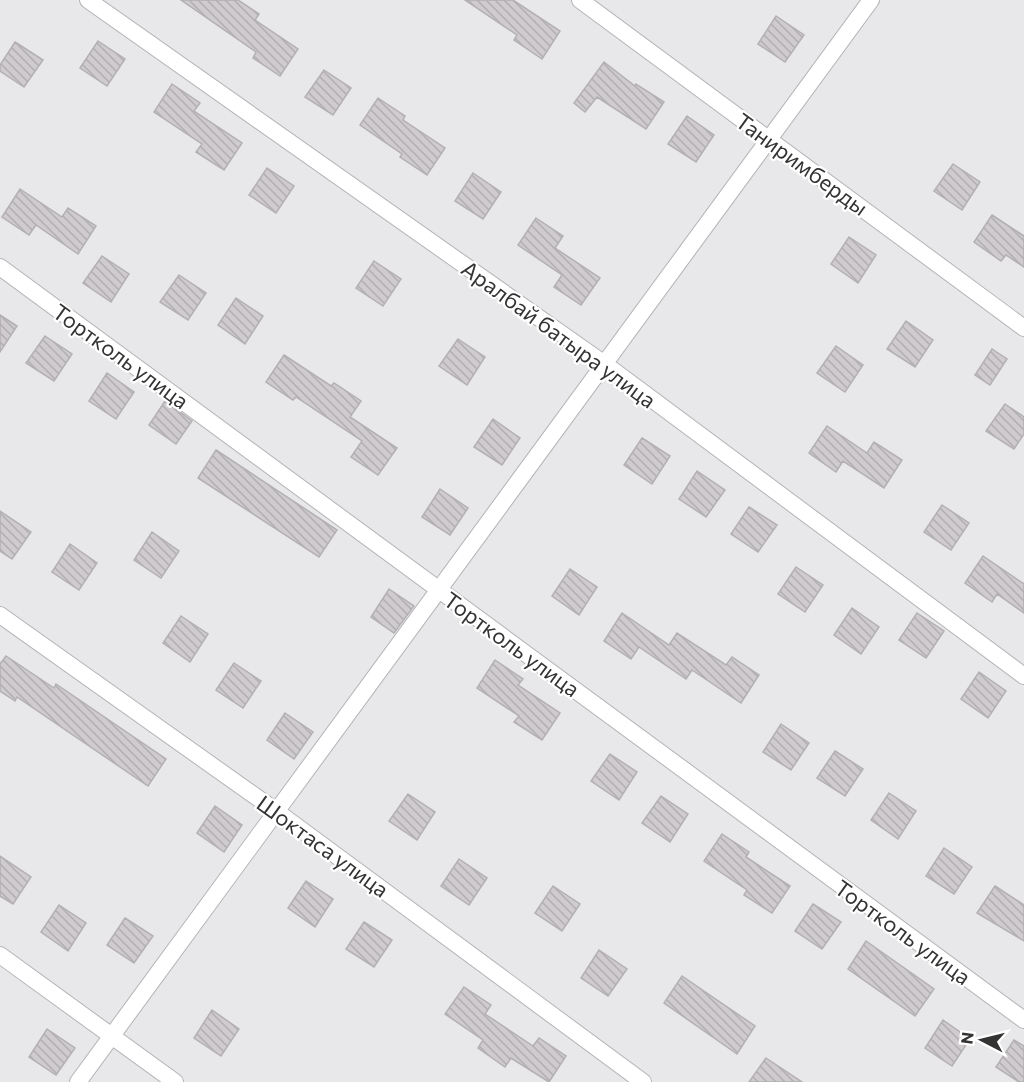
<svg xmlns="http://www.w3.org/2000/svg" width="1024" height="1082" viewBox="0 0 1024 1082" font-family="Commissioner,sans-serif">
<style>
.building{fill:url(#building-back-hatch);stroke:#b3b0b2;stroke-width:1.5}
.lines{fill:none;stroke-linecap:round;stroke-linejoin:round}
.street-casing{stroke:#b4b3b6;stroke-width:18}
.street{stroke:#fff;stroke-width:16}
.labels{text-anchor:middle;dominant-baseline:central;stroke-width:4.5;stroke-linejoin:round;paint-order:stroke}
.street-label{font-size:22px;fill:#333334;stroke:#fff}
</style>
<defs>
<pattern id="building-back-hatch" width="6" height="6" patternUnits="userSpaceOnUse" patternTransform="scale(1.5)"><rect width="6" height="6" fill="#cfcbce"/><path d="M-1 5l2 2M0 0l6 6M5-1l2 2" fill="none" stroke="#b2afb2"/></pattern>
</defs>
<rect width="100%" height="100%" fill="#e8e7ea"/>
<path class="building" d="M181,0H238L259,14L255,20L298,49L280,76L253,58L256,52Z
M465,0H513L560,31L542,59L514,40L517,35Z
M776,16L804,35L785,62L758,44Z
M98,41L125,59L107,86L80,68Z
M15,42L43,60L24,87L0,71V65Z
M604,62L635,86L636,84L664,102L646,129L597,97L585,112L574,103Z
M324,70L351,88L333,115L305,97Z
M172,84L200,103L194,111L242,143L224,170L196,152L202,144L154,112Z
M378,98L405,116L403,120L445,148L427,175L400,157L402,154L360,125Z
M687,116L714,135L696,162L668,144Z
M953,164L980,182L962,210L934,191Z
M267,168L294,186L276,213L249,195Z
M473,173L501,192L483,219L455,201Z
M20,189L62,217L68,208L96,226L78,254L36,225L29,235L2,217Z
M992,215L1024,236V267L1006,255L1001,261L974,242Z
M536,218L563,236L555,248L600,278L581,305L554,287L562,275L518,245Z
M849,237L876,255L858,283L831,264Z
M102,256L129,274L111,302L83,283Z
M374,261L401,279L383,306L356,288Z
M179,275L206,293L188,320L160,302Z
M236,298L263,316L245,344L218,325Z
M0,315L17,326L0,352Z
M906,321L933,340L915,367L887,349Z
M45,336L72,354L54,381L26,363Z
M458,339L485,357L467,385L439,366Z
M836,346L863,365L845,392L817,373Z
M992,349L1007,359L990,385L975,375Z
M284,355L331,386L334,383L361,401L350,417L397,448L378,475L351,457L362,441L296,397L293,400L266,382Z
M107,373L134,392L116,419L89,401Z
M165,401L192,421L176,444L149,425Z
M1005,404L1024,417V434L1014,449L986,431Z
M493,419L520,438L502,465L474,447Z
M827,426L867,453L874,442L902,460L884,488L843,461L836,472L809,453Z
M642,438L670,456L652,484L624,465Z
M216,450L337,530L319,557L198,478Z
M697,471L725,490L706,517L679,499Z
M440,489L468,508L450,535L422,517Z
M942,505L969,523L951,550L924,532Z
M749,507L777,525L758,552L731,534Z
M0,511L31,532L12,559L0,551Z
M152,532L179,551L161,578L134,560Z
M70,544L97,563L79,590L52,572Z
M983,556L1024,584V613L997,594L992,602L965,583Z
M796,567L823,585L805,612L778,594Z
M570,569L597,587L579,615L552,596Z
M389,589L414,606L394,633L371,617Z
M852,608L879,627L861,654L834,635Z
M622,613L669,645L677,633L726,665L732,657L759,675L741,703L692,670L686,679L639,647L631,659L604,641Z
M917,613L944,631L926,658L899,640Z
M181,616L208,634L190,662L163,643Z
M6,656L54,688L56,684L166,759L148,786L17,697L15,701L0,691V664Z
M495,660L523,679L518,685L560,713L542,740L514,722L519,716L477,688Z
M234,663L261,681L243,708L216,690Z
M979,672L1006,691L988,718L961,699Z
M285,713L313,732L294,759L267,740Z
M781,724L809,743L791,770L763,752Z
M835,751L863,769L845,796L817,778Z
M610,754L637,772L619,800L591,781Z
M889,793L916,811L898,839L871,820Z
M408,794L435,812L417,840L389,821Z
M661,796L688,814L670,842L642,823Z
M215,806L242,825L224,852L197,833Z
M722,834L749,852L746,857L790,886L772,913L744,895L747,890L704,861Z
M944,848L972,867L954,894L926,876Z
M0,856L31,877L13,904L0,896Z
M459,859L487,878L469,905L441,886Z
M306,881L333,899L315,927L288,908Z
M553,886L580,904L562,931L535,913Z
M995,886L1024,905V941L977,913Z
M813,904L841,922L822,949L795,931Z
M59,905L86,923L68,951L41,932Z
M125,918L153,936L134,963L107,945Z
M364,922L392,940L374,967L346,949Z
M866,941L934,989L915,1016L848,969Z
M599,950L627,969L608,996L581,978Z
M682,976L755,1026L737,1054L664,1003Z
M464,987L491,1005L485,1014L533,1046L539,1038L566,1056L549,1082L511,1058L505,1067L478,1048L483,1040L445,1014Z
M212,1010L239,1029L221,1056L194,1038Z
M943,1020L970,1039L952,1066L925,1048Z
M47,1029L75,1048L56,1075L29,1057Z
M1014,1040L1024,1046V1082H1019L996,1067Z
M766,1058L802,1082H749Z"/>
<g class="lines">
<defs>
<path id="street" d="M88,0L606,365L1024,676
M580,0L1024,328
M0,267L1024,1020
M0,615L276,811L643,1082
M0,955L175,1082
M78,1082L871,0"/>
</defs>
<use href="#street" class="street-casing"/>
<use href="#street" class="street"/>
</g>
<g class="labels">
<g class="street-label">
<text transform="translate(802 164) rotate(36)">Таниримберды</text>
<text transform="translate(559 334) rotate(36)">Аралбай батыра улица</text>
<text transform="translate(121 356) rotate(36)">Тортколь улица</text>
<text transform="translate(512 644) rotate(36)">Тортколь улица</text>
<text transform="translate(323 846) rotate(36)">Шоктаса улица</text>
<text transform="translate(903 932) rotate(36)">Тортколь улица</text>
</g>
</g>
<g transform="translate(982 1040) rotate(277)" stroke="#ffffff" stroke-width="4.5" paint-order="stroke">
<path d="M0-4.5L10 22L0 15L-10 22Z" fill="#333334"/>
<text y="-9" font-size="16" font-weight="bold" text-anchor="middle" fill="#333334">N</text>
</g>
</svg>
